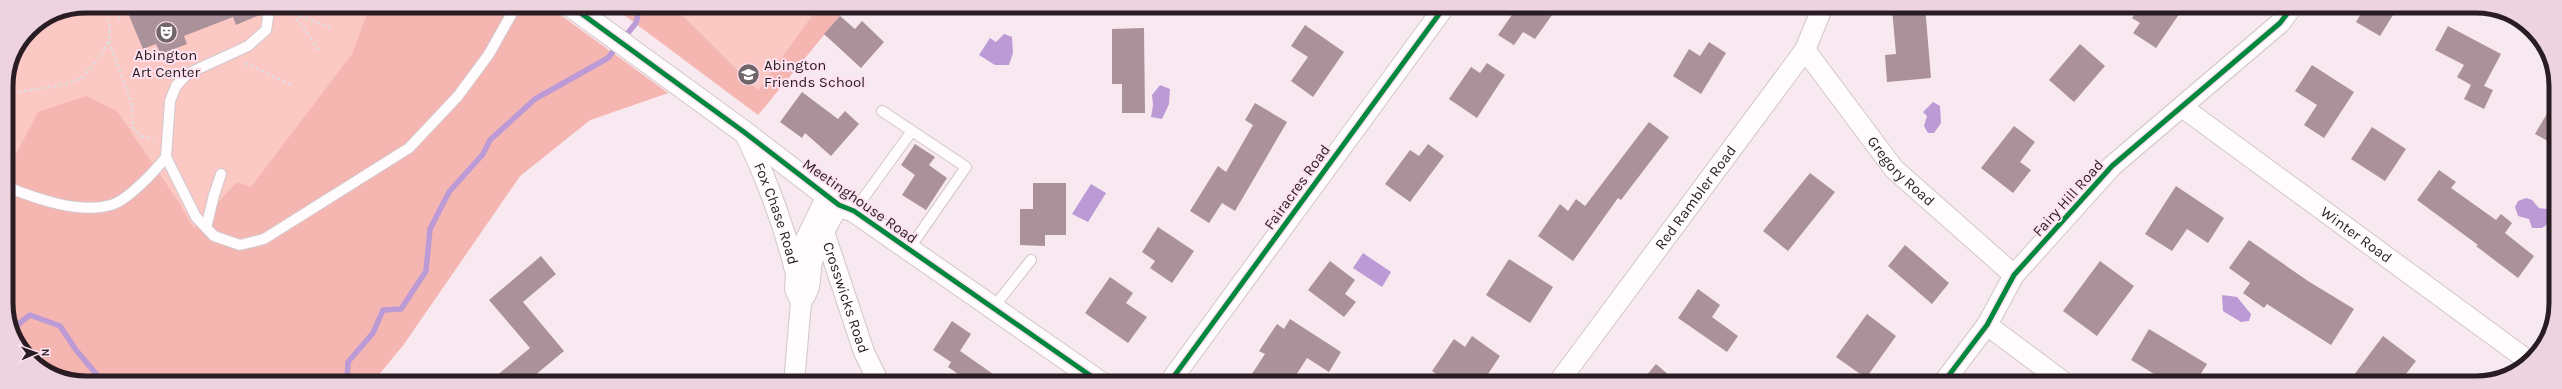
<svg xmlns="http://www.w3.org/2000/svg" width="2562" height="389" viewBox="0 0 2562 389" font-family="Karla,sans-serif">
<style>
.green{fill:#fcc8c4}
.forest{fill:#f5b6b1}
.water{fill:#bb9ad6}
.lines{fill:none;stroke-linecap:round;stroke-linejoin:round}
.stream{stroke:#bb9ad6;stroke-width:5.5}
.building{fill:#ab929a}
.lane-casing{stroke:#d3c6cc;stroke-width:12}
.street-casing{stroke:#d3c6cc;stroke-width:22}
.secondary-casing{stroke:#d3c6cc;stroke-width:24}
.path{stroke:#e0dcde;stroke-width:2.5;stroke-dasharray:3 3;stroke-linecap:butt}
.lane{stroke:#fefcfd;stroke-width:10}
.street{stroke:#fefcfd;stroke-width:20}
.secondary{stroke:#fefcfd;stroke-width:22}
.cycleway-casing{stroke:#fee2ef;stroke-width:8}
.cycleway{stroke:#00873e;stroke-width:5}
.labels{text-anchor:middle;dominant-baseline:central;stroke-width:4;stroke-linejoin:round;paint-order:stroke}
.poi-label{font-size:15px;fill:#291d23;stroke:#fee2ef}
.street-label{font-size:15px;fill:#291d23;stroke:#fee2ef}
.rim{fill:none;stroke:#291d23;stroke-width:5}
</style>
<rect width="100%" height="100%" fill="#f8e8f0"/>
<path class="green" d="M86,6H548L668,93L590,120L520,176L404,344L373,382H75L33,363L9,324L6,85L12,55L29,29L55,12Z
M673,6H819L758,90Z"/>
<path class="forest" d="M370,6H548L668,93L590,120L520,176L404,344L373,382H75L33,363L9,324L7,195L16,154L38,112L86,96L117,111L178,201L194,228L237,182L251,187L352,54Z
M617,6H673L758,90L819,6H848L758,115L616,9Z"/>
<path class="water" d="M1004,34L1012,37L1013,53L1009,65H995L979,55L990,38L996,42Z
M1160,85L1170,89L1169,104L1162,119L1151,117L1153,105L1152,95Z
M1933,102L1940,106L1941,123L1934,133H1928L1924,126L1927,116L1923,112Z
M1091,184L1106,193L1088,222L1072,214Z
M2526,198L2532,200L2539,208L2547,209L2549,223L2542,228H2532L2529,219L2518,216L2515,207L2518,201Z
M1363,253L1391,272L1382,287L1353,268Z
M2222,295L2237,297L2251,314L2249,321L2241,322L2223,311Z"/>
<g class="lines">
<path class="stream" d="M623,39L636,23L640,6
M12,329L30,315L60,326L76,350L103,382
M342,382L347,380L348,362L373,333L383,310L401,309L426,271L430,229L449,192L483,154L490,140L535,99L608,58L618,45"/>
</g>
<path class="building" d="M125,6H164L167,14L187,6H261L262,12V14L236,25L233,17L184,36L187,44L161,54L156,44L143,49Z
M1518,6H1540L1552,15L1535,39L1523,32L1514,45L1498,35Z
M1925,6L1931,78L1887,82L1885,55L1896,54L1892,9Z
M2140,7H2184L2156,48L2133,33L2140,23L2132,18Z
M2365,7H2398L2380,36L2356,22Z
M840,16L855,29L862,21L884,42L861,68L824,34Z
M1305,25L1344,52L1313,97L1291,81L1308,57L1291,46Z
M2448,26L2501,54L2484,86L2493,90L2484,109L2464,99L2471,85L2457,77L2464,65L2435,50Z
M1144,28L1145,113H1122V84H1112V29Z
M1709,42L1726,53L1701,94L1673,76L1689,49L1700,56Z
M2080,44L2105,66L2074,102L2049,80Z
M1487,63L1505,75L1477,118L1449,99L1471,67L1480,73Z
M2312,65L2354,92L2324,138L2304,125L2317,105L2295,91Z
M802,92L838,119L845,111L859,124L831,156L805,133L802,138L780,122Z
M2555,100V145L2535,134Z
M1255,103L1287,122L1235,211L1222,203L1209,223L1190,211L1218,166L1226,172L1253,125L1245,120Z
M1649,122L1669,137L1621,200L1618,198L1573,261L1538,236L1560,204L1568,211L1576,199L1585,206Z
M2014,126L2035,142L2020,162L2031,170L2013,193L1981,168Z
M2372,127L2406,149L2385,181L2351,159Z
M915,144L935,157L929,165L947,178L926,210L902,195L915,175L901,165Z
M1428,144L1444,156L1410,202L1385,184L1410,150L1419,156Z
M2439,170L2456,182L2451,188L2496,220L2501,214L2512,223L2505,233L2534,256L2518,278L2476,246L2478,245L2417,200Z
M1810,173L1835,192L1788,251L1763,231Z
M1033,183H1066V235H1045V246L1020,245V209H1033Z
M2176,186L2224,218L2208,243L2187,229L2172,251L2145,234Z
M1158,227L1194,251L1172,283L1150,268L1155,261L1142,252Z
M2249,240L2308,281L2354,309L2331,345L2267,304L2264,308L2243,293L2250,283L2229,268Z
M1905,245L1949,283L1932,304L1888,266Z
M541,256L556,274L523,302L564,351L527,382H489L530,348L489,300Z
M1509,259L1553,287L1530,323L1486,295Z
M1330,261L1355,280L1345,294L1356,302L1344,317L1308,290Z
M2100,261L2134,286L2097,336L2063,311Z
M1110,277L1133,293L1126,303L1147,317L1128,343L1085,313Z
M1698,289L1720,305L1712,317L1738,336L1727,352L1678,318Z
M1867,314L1896,336L1866,378L1836,357Z
M1290,319L1341,352L1329,372L1307,358L1291,383H1246L1265,354L1259,351L1277,324L1284,329Z
M952,321L971,334L960,351L1006,383H957L961,376L948,367L951,362L933,350Z
M2149,329L2207,364L2195,383H2169L2131,360Z
M1472,336L1500,356L1482,383H1449L1432,371L1454,339L1465,347Z
M2383,336L2416,361L2399,383H2348Z
M1656,364L1678,383H1640Z"/>
<g class="lines">
<defs>
<path id="lane" d="M267,6L269,11L266,30L248,46L187,74L176,86L170,101L166,157L196,217L214,236L240,245L264,239L409,148L458,96L489,54L516,6
M882,111L912,131
M7,187C37,199 79,214 111,205C127,201 156,170 166,157
M854,211L912,131L966,167L909,249
M206,228L214,195L221,174
M993,308L1031,260"/>
<g id="street">
<path id="s1" d="M1805,50L1894,169L2014,275"/>
<path id="s2" d="M2182,107L2530,362"/>
<path id="s3" d="M744,132C766,177 783,222 795,270"/>
<path id="s4" d="M824,232L864,352L879,383"/>
<path d="M801,302C815,282 807,279 813,258C819,239 829,222 839,205"/>
<path d="M1987,325L2065,383"/>
<path d="M794,383L801,302L795,289L796,274L802,247L827,196"/>
<path d="M1169,383L1445,6"/>
<path id="s5" d="M1558,383L1805,50L1823,6"/>
<path d="M1943,383L1987,325L2014,275L2112,166L2280,23L2292,7"/>
</g>
<path id="secondary" d="M571,6L744,132L839,205L854,211L1101,383"/>
</defs>
<use href="#lane" class="lane-casing"/>
<use href="#street" class="street-casing"/>
<use href="#secondary" class="secondary-casing"/>
<path class="path" d="M114,6L120,20
M283,9L332,28
M293,13L319,50
M109,41L132,104L133,127L140,136L154,139
M245,63L293,86
M6,94L63,85L82,78L99,58L109,41L110,27L102,6"/>
<use href="#lane" class="lane"/>
<use href="#street" class="street"/>
<use href="#secondary" class="secondary"/>
<defs>
<path id="cycleway" d="M571,6L744,132L839,205L854,211L1101,383
M1169,383L1445,6
M1943,383L1987,325L2014,275L2112,166L2280,23L2292,7"/>
</defs>
<use href="#cycleway" class="cycleway-casing"/>
<use href="#cycleway" class="cycleway"/>
</g>
<defs>
<symbol id="theatre-disc" viewBox="-11 -11 22 22"><circle r="9.5" fill="#71646b" stroke="#fee2ef"/><path d="M-5-5.5Q0-4 5-5.5V0Q5 5 0 6Q-5 5-5 0ZM-3.3-2.5H-1v1.5H-3.3ZM1-2.5H3.3v1.5H1ZM-2.8 1Q0 5.5 2.8 1Z" fill="#fff"/></symbol>
<symbol id="school-disc" viewBox="-11 -11 22 22"><circle r="9.5" fill="#71646b" stroke="#fee2ef"/><path d="M0-5L7-2L0 1L-7-2ZM-4 1L0 2.5L4 1V4Q0 6-4 4Z" fill="#fff"/></symbol>
</defs>
<g fill-rule="evenodd">
<use href="#theatre-disc" x="154" y="20" width="25" height="25"/>
<use href="#school-disc" x="736" y="62" width="25" height="25"/>
</g>
<g class="labels">
<g class="poi-label">
<text x="166" y="55">Abington<tspan x="166" dy="17">Art Center</tspan></text>
<text x="764" y="65" text-anchor="start">Abington<tspan x="764" dy="17">Friends School</tspan></text>
</g>
<g class="street-label">
<text stroke="none"><textPath href="#s1" startOffset="155">Gregory Road</textPath></text>
<text transform="translate(1297 187) rotate(-54)">Fairacres Road</text>
<text stroke="none"><textPath href="#s5" startOffset="231">Red Rambler Road</textPath></text>
<text transform="translate(2068 198) rotate(-48)">Fairy Hill Road</text>
<text transform="translate(860 201) rotate(35)">Meetinghouse Road</text>
<text stroke="none"><textPath href="#s3" startOffset="88">Fox Chase Road</textPath></text>
<text stroke="none"><textPath href="#s2" startOffset="216">Winter Road</textPath></text>
<text stroke="none"><textPath href="#s4" startOffset="69">Crosswicks Road</textPath></text>
</g>
</g>
<path d="M0 0H2562V389H0ZM86 13H2476A73 73 0 0 1 2549 86V303A73 73 0 0 1 2476 376H86A73 73 0 0 1 13 303V86A73 73 0 0 1 86 13Z" fill="#edd2df" fill-rule="evenodd"/>
<path class="rim" d="M86 13H2476A73 73 0 0 1 2549 86V303A73 73 0 0 1 2476 376H86A73 73 0 0 1 13 303V86A73 73 0 0 1 86 13Z"/>
<g transform="translate(36 353) rotate(88)" stroke="#fee2ef" stroke-width="3" paint-order="stroke">
<path d="M0-3L7 15L0 10L-7 15Z" fill="#291d23"/>
<text y="-6" font-size="11" font-weight="bold" text-anchor="middle" fill="#291d23">N</text>
</g>
</svg>
